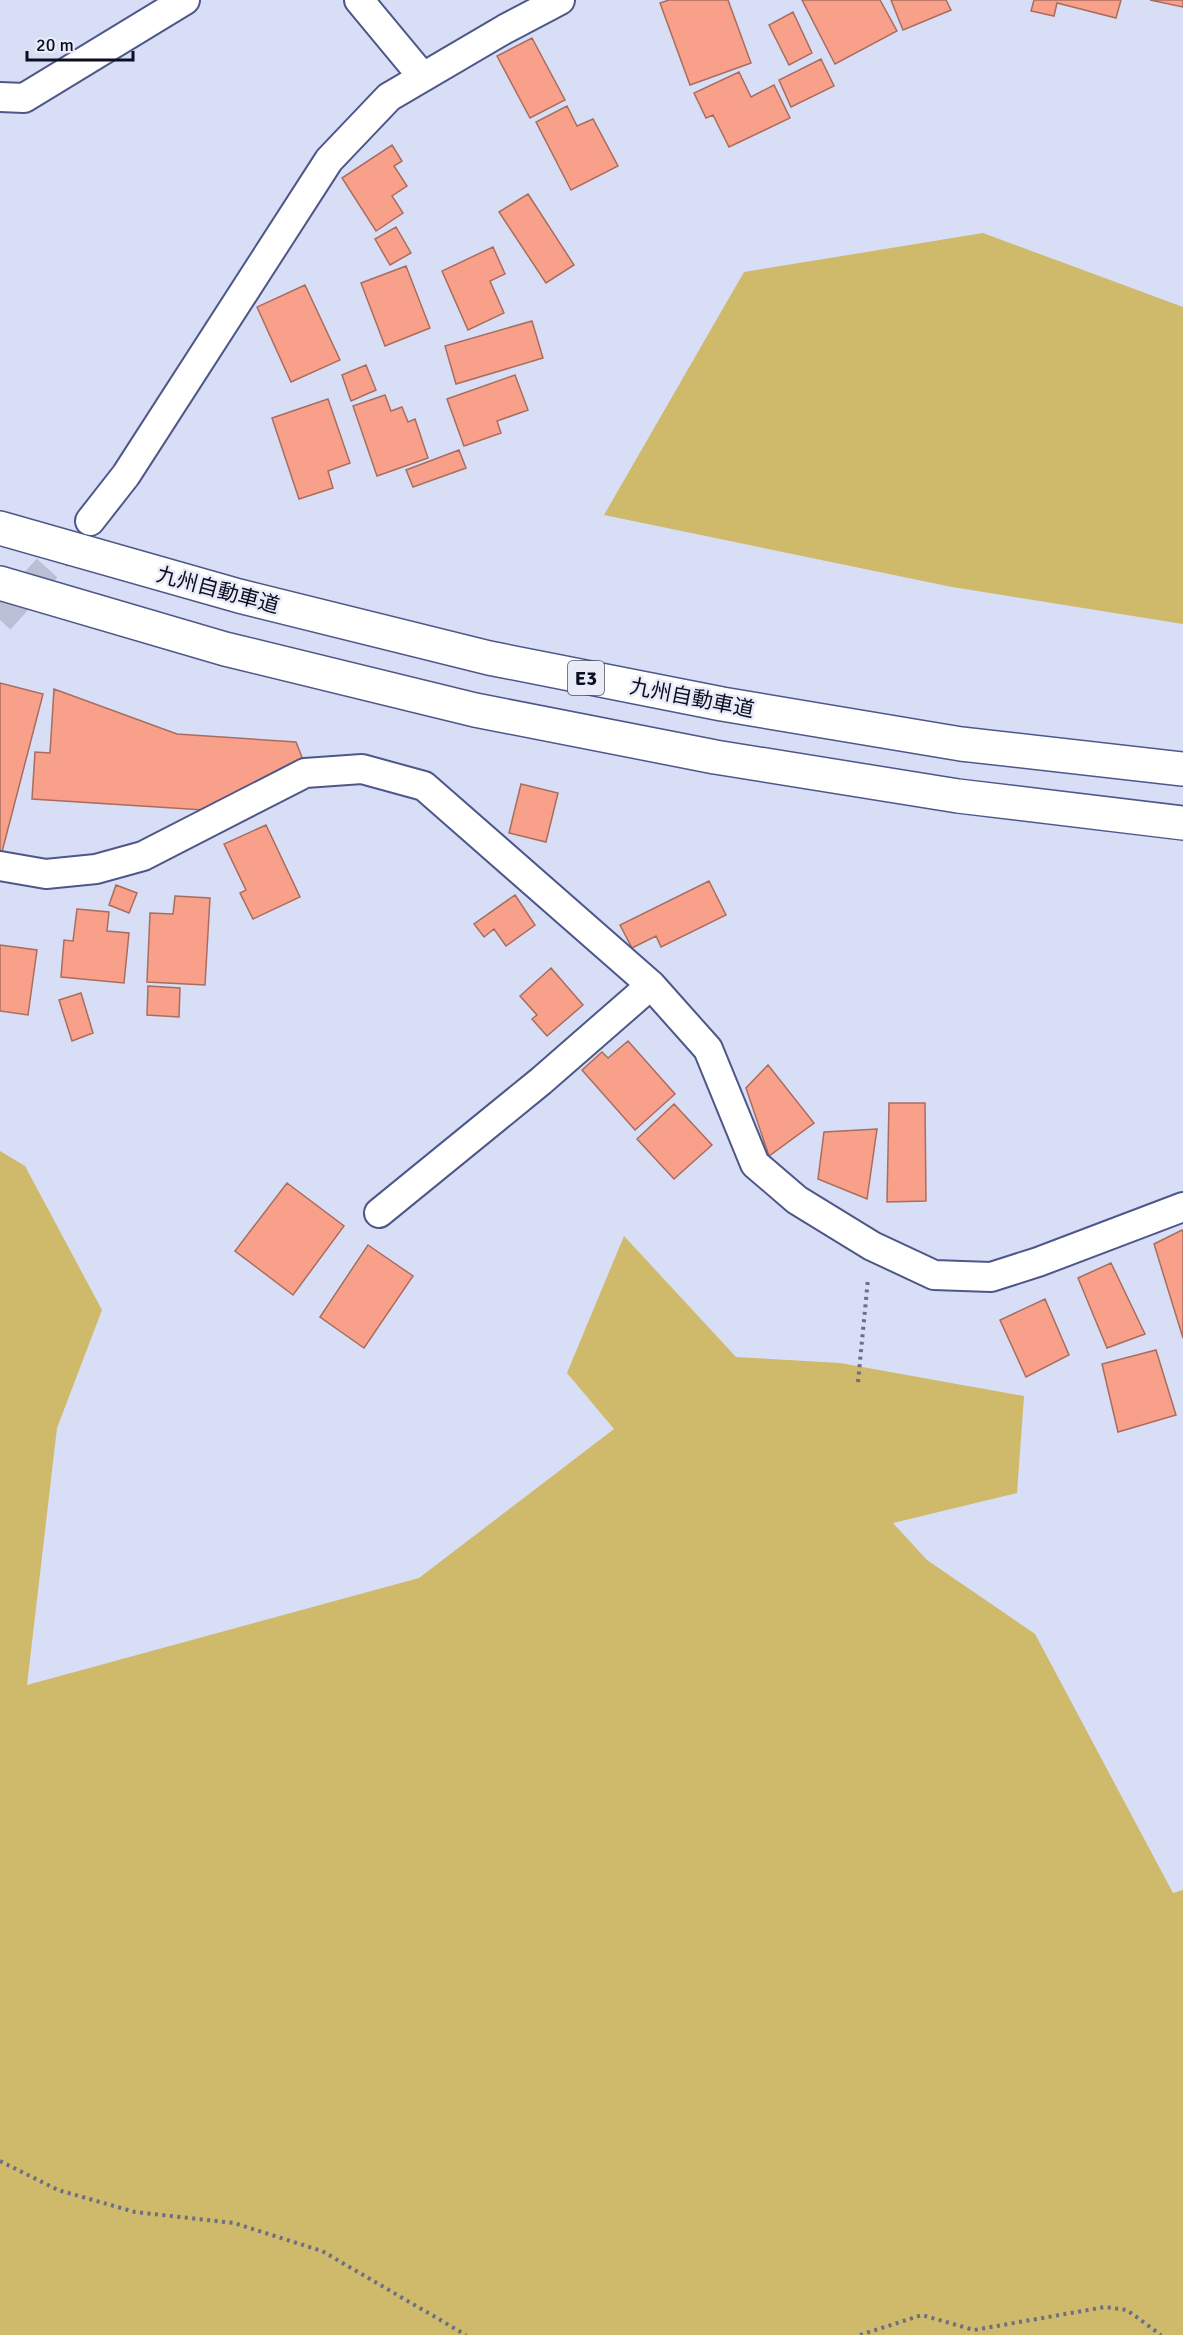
<svg xmlns="http://www.w3.org/2000/svg" width="1183" height="2335" viewBox="0 0 1183 2335" font-family="Signika,'Noto Sans JP',sans-serif">
<style>
.green{fill:#cfb96a}
.building{fill:#f8a08a;stroke:#a96d5e;stroke-width:1.5}
.lines{fill:none;stroke-linecap:round;stroke-linejoin:round}
.street-tunnel{stroke:#b9bfd5;stroke-width:28;stroke-dasharray:28 14;stroke-linecap:butt}
.street-casing{stroke:#4e5789;stroke-width:32}
.highway-casing{stroke:#4e5789;stroke-width:36}
.path{stroke:#6b6f84;stroke-width:4;stroke-dasharray:3 4.5;stroke-linecap:butt}
.street{stroke:#fff;stroke-width:28}
.highway{stroke:#fff;stroke-width:33}
.labels{text-anchor:middle;dominant-baseline:central;stroke-width:5;stroke-linejoin:round;paint-order:stroke}
.shield{fill:#e9ecf8;stroke:#4e5162;stroke-width:1.5}
.shield-label{font-size:20px;font-weight:bold;fill:#0c0f22}
.street-label{font-size:21px;fill:#0c0f22;stroke:#e9ecf8}
</style>
<rect width="100%" height="100%" fill="#d8def5"/>
<path class="green" d="M983,233L1183,307V624L952,587L604,515L744,272Z
M0,1151L25,1166L102,1310L57,1428L27,1685L419,1578L614,1429L567,1373L624,1236L736,1357L840,1363L1024,1396L1017,1493L893,1523L927,1560L1035,1634L1173,1893L1183,1890V2335H0Z"/>
<path class="building" d="M669,0H728L751,63L690,85L660,3Z
M802,0H880L897,31L835,64Z
M891,0H946L951,10L903,30Z
M1034,0H1121L1116,18L1057,3L1054,16L1031,11Z
M1150,0H1183V7Z
M793,12L812,53L789,65L769,25Z
M532,38L565,100L530,118L497,56Z
M821,59L834,86L791,107L779,80Z
M739,72L751,97L774,85L790,118L729,147L713,115L706,118L694,93Z
M567,106L577,126L593,119L618,166L571,190L536,122Z
M392,145L402,161L394,166L407,186L392,196L403,213L376,231L342,178Z
M528,194L574,265L546,283L499,212Z
M396,227L411,253L390,265L375,239Z
M493,247L505,274L490,281L504,313L468,330L442,271Z
M406,266L430,328L385,346L361,283Z
M305,285L340,360L291,382L257,307Z
M532,321L543,358L456,384L445,346Z
M366,365L376,390L351,401L342,375Z
M515,375L528,410L497,421L501,433L464,446L447,399Z
M385,395L391,411L402,407L408,422L415,419L428,458L377,476L353,406Z
M328,399L350,463L328,471L333,488L299,499L272,418Z
M459,450L466,468L413,487L406,470Z
M0,683L43,694L2,852L0,851Z
M54,689L177,734L296,742L303,760L204,810L32,799L35,752L50,753Z
M521,784L558,793L546,842L509,833Z
M266,825L300,897L253,919L240,893L246,890L224,844Z
M709,881L726,915L661,947L656,936L632,948L620,925Z
M116,885L137,893L129,913L109,905Z
M515,895L535,925L506,946L494,929L484,937L474,924Z
M175,896L210,898L205,985L147,982L150,913L173,914Z
M77,909L109,912L107,931L129,933L124,983L61,977L64,940L73,941Z
M0,945L37,950L28,1015L0,1011Z
M551,968L583,1005L547,1036L532,1019L537,1015L520,996Z
M148,986L180,988L179,1017L147,1015Z
M81,993L93,1033L72,1041L59,1000Z
M628,1041L675,1094L635,1130L582,1070L602,1052L608,1058Z
M768,1065L814,1123L769,1156L746,1088Z
M889,1103H925L926,1201L887,1202Z
M674,1104L712,1145L674,1179L637,1139Z
M877,1129L867,1199L818,1179L824,1132Z
M287,1183L344,1226L293,1295L235,1251Z
M1182,1230L1183,1232V1338L1154,1244Z
M368,1245L413,1276L364,1348L320,1317Z
M1111,1263L1145,1334L1107,1348L1078,1278Z
M1045,1299L1069,1355L1026,1377L1000,1320Z
M1156,1350L1176,1415L1118,1432L1102,1364Z"/>
<g class="lines">
<path class="street-tunnel" d="M0,620L90,521"/>
<defs>
<path id="street" d="M359,0L422,76
M0,97L24,98L185,0
M90,521L126,475L329,160L389,97L505,29L560,0
M0,866L46,874L96,869L143,856L305,773L362,769L424,786L651,985L708,1049L755,1164L797,1200L872,1246L934,1275L991,1277L1038,1262L1183,1207
M379,1213L541,1081L651,985"/>
<path id="highway" d="M0,528L239,596L489,658L722,704L961,744L1183,769
M0,583L225,649L475,710L715,757L958,796L1183,823"/>
</defs>
<use href="#street" class="street-casing"/>
<use href="#highway" class="highway-casing"/>
<path class="path" d="M858,1382L868,1279
M0,2161L58,2190L135,2212L234,2223L322,2251L466,2335
M860,2335L922,2315L974,2330L1105,2307L1127,2310L1161,2335"/>
<use href="#street" class="street"/>
<use href="#highway" class="highway"/>
</g>
<g class="labels">
<rect class="shield" x="568" y="661" width="36" height="34" rx="4.5"/>
<g class="shield-label">
<text x="586" y="678">E3</text>
</g>
<g class="street-label">
<text transform="translate(218 590) rotate(15)">九州自動車道</text>
<text transform="translate(692 698) rotate(11)">九州自動車道</text>
</g>
</g>
<path d="M27 51v9h106v-9" fill="none" stroke="#0c0f22" stroke-width="3"/>
<text x="36" y="51" font-size="18" fill="#0c0f22" stroke="#e9ecf8" stroke-width="4.5" paint-order="stroke">20 m</text>
</svg>
